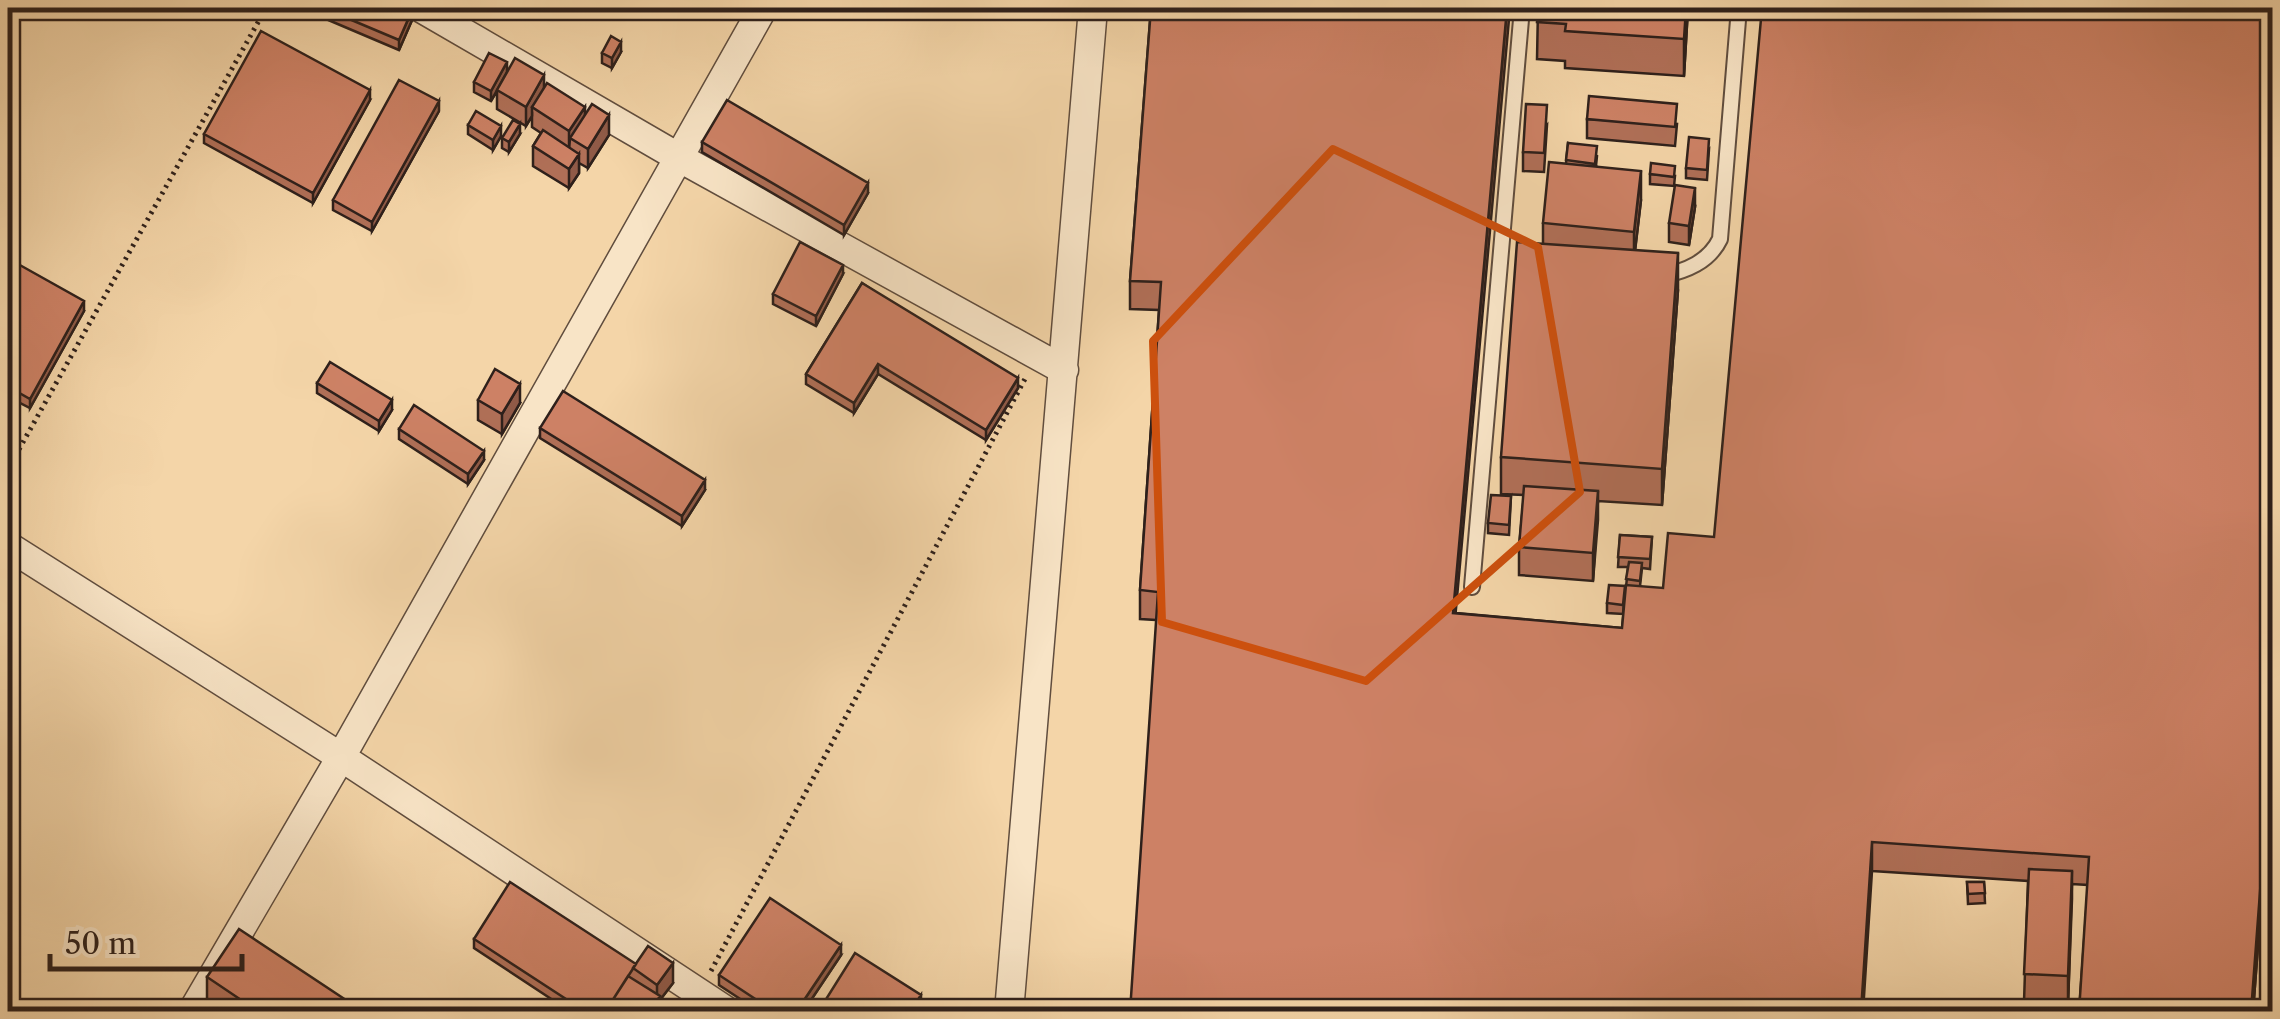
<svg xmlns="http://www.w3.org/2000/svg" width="2280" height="1019" viewBox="0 0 2280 1019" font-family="'Libre Caslon Text',serif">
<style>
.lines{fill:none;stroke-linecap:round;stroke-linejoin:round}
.lane-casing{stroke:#604d3e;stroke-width:18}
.street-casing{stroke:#604d3e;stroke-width:31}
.path{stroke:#2e201b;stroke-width:5;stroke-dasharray:2.5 5;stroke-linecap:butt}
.lane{stroke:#f8e4c6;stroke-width:14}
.street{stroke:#f8e4c6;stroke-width:28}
.wall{fill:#b06f57;stroke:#2e201b;stroke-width:2.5}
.shaded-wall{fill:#905a47;stroke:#2e201b;stroke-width:2.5}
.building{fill:#cd8165;stroke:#2e201b;stroke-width:2.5}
.marked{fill:none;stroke:#cc500e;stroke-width:8;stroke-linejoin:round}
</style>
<rect width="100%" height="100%" fill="#f4d5a8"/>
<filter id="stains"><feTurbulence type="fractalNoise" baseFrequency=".002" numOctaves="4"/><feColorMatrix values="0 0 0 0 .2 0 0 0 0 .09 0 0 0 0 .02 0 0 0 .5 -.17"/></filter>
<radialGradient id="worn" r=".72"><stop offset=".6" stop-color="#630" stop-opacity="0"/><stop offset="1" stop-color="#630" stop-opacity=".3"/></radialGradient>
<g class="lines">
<defs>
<path id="lane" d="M1662,276C1686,271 1709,262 1720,239L1739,8
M1472,587L1522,8"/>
<path id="street" d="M421,8L678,157L1064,370
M8,546L341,757L728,1012
M192,1012L341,757L763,8
M1009,1012L1093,8"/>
</defs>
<use href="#lane" class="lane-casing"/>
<use href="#street" class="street-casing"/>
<path class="path" d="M8,469L266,8
M711,971L1027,375"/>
<use href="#lane" class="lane"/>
<use href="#street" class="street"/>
</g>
<path class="wall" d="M300,8H416V11L399,50Z
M1151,8L1456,613L1622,628L1628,567H1618L1620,535L1652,537L1650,569L1642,568L1640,586L2272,760L2253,1012H2079L2088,885L2072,884L2068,1005L2024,1002L2028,881L1872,871L1156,620L1140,619V590L1159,310L1130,309V281Z
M1538,8H1688L1684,76L1565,68V61L1537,59Z
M621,52L612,68L602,63V53Z
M507,72L544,88L585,115L609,135L588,168L579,163V173L569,188L533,166V146L541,133L532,127V116L526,126L497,109V91L491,101L474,92V82Z
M370,100L313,203L204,143V134Z
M439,111L372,231L333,210V200Z
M1587,119L1677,124L1675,146L1587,138Z
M468,125L501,136L493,150L468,134Z
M1547,125L1544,172L1523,171V152Z
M520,134L509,152L502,148V138Z
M702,142L868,193L844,235L702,152Z
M1568,143L1597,156L1596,166L1641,200L1635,250L1678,290L1662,505L1598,501L1593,581L1519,575V547L1524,495L1501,494V457L1543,243V223L1566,163Z
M1709,149L1707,180L1686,178V168Z
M1650,174L1675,176L1674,186L1650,184Z
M1695,207L1689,245L1669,242V223Z
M843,274L816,326L773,304V294Z
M8,283L84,311L30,408L14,400L8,410Z
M862,283L1018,388L986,440L878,374L854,413L806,384V374Z
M317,383L392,410L379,431L317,393Z
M478,400L520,403L502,434L478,420Z
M540,428L705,490L682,526L540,438Z
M399,429L484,460L468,484L399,439Z
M1511,496L1509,535L1488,533V523Z
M1625,586L1623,614L1607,613V603Z
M1967,882H1984L1985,903L1968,904Z
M474,939L636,964L673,983L660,1000V1012H571L474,948Z
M841,955L803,1012H760L719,985V975Z
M207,977L364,1012H207Z"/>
<path class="shaded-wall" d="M413,8H416V11L399,50V40Z
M1507,8H1510L1453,642V613Z
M1686,8H1688L1684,76V39Z
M621,42V52L612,68V58Z
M507,62V72L491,101V91Z
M544,75V95L532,107V116L526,126V107Z
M370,90V100L313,203V193Z
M439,101V111L372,231V222Z
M585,107V126L570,138L569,151V131Z
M609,115V135L588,168V149Z
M520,124V134L509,152V142Z
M501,126V136L493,150V140Z
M579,154V173L569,188V169Z
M1641,171V200L1634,260V232Z
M868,183V193L844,235V225Z
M1695,188V207L1689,245V226Z
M1678,253V290L1662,505V469Z
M843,265V274L816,326V316Z
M84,301V311L30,408V399Z
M878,364V374L854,413V403Z
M1018,378V388L986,440V430Z
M520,384V403L502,434V414Z
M14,390V400L8,410V400Z
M392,400V410L379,431V421Z
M15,424V434L8,447V437Z
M484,451V460L468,484V474Z
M705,480V490L682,526V516Z
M1598,491V520L1593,581V553Z
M2272,732V760L2253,1012H2251Z
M1872,842V871L1863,1012H1861Z
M2072,871V899L2068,1005V976Z
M841,945V955L803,1012H796Z
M673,963V983L660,1000V1012H650L657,1001V985Z
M921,995V1005L917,1012H910Z"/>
<path class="building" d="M323,8H413L399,40Z
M1151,8H1507L1453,613L1622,628L1626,585L1663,588L1668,533L1714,537L1762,8H2272V732L2251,1012H2079L2089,857L1872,842L1861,1012H1130L1158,592L1140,590L1161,282L1130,281Z
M1538,8H1686L1684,39L1565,31L1566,24L1537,22Z
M261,31L370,90L313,193L204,134Z
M611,36L621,42L612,58L602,53Z
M489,53L507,62L491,91L474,82Z
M515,58L544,75L526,107L497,90Z
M399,80L439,101L372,222L333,200Z
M547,83L585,107L569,131L532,107Z
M1589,96L1677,104L1675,127L1587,119Z
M727,100L868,183L844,225L702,142Z
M592,104L609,115L588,149L570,138Z
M1526,104L1547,105L1544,153L1523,152Z
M476,111L501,126L493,140L468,125Z
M513,120L520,124L509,142L502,138Z
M543,130L579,154L569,169L533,146Z
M1689,137L1709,139L1707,170L1686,168Z
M1568,143L1597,146L1595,164L1566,160Z
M1549,162L1641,171L1634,232L1543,223Z
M1651,163L1675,166L1674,177L1650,174Z
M1675,185L1695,188L1689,226L1669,223Z
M800,242L843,265L816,316L773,294Z
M1517,242L1678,253L1662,469L1501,457Z
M18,264L84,301L30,399L14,390L8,400V283Z
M862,283L1018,378L986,430L878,364L854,403L806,374Z
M330,362L392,400L379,421L317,383Z
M495,369L520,384L502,414L478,400Z
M563,391L705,480L682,516L540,428Z
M414,405L484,451L468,474L399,429Z
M8,420L15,424L8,437Z
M1524,486L1598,491L1593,553L1519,547Z
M1491,495L1511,496L1509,525L1488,523Z
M1620,535L1652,537L1650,559L1618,557Z
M1629,562L1642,563L1640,581L1626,579Z
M1609,585L1625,586L1623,605L1607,603Z
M2029,869L2072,871L2068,976L2024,974Z
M510,882L636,964L605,1012H586L474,939Z
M1967,882H1984L1985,893L1968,894Z
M770,898L841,945L796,1012H775L719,975Z
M239,929L364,1012H259L207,977Z
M648,946L673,963L657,985L633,968Z
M855,953L921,995L910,1012H818Z
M628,976L660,996L650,1012H605Z"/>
<path class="marked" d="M1333,149L1538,247L1580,492L1366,681L1162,622L1153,341Z"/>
<rect width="2280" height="1019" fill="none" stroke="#f4d5a8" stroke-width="40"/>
<rect x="10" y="10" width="2260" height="999" fill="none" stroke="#2e201b" stroke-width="5"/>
<rect x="20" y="20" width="2240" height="979" fill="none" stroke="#2e201b" stroke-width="2.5"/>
<path d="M50 954v15h192v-15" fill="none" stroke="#2e201b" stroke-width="5"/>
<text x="65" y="954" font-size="30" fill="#2e201b" stroke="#f8e4c6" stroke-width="8" paint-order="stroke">50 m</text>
<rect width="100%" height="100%" filter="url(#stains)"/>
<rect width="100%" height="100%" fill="url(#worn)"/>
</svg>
